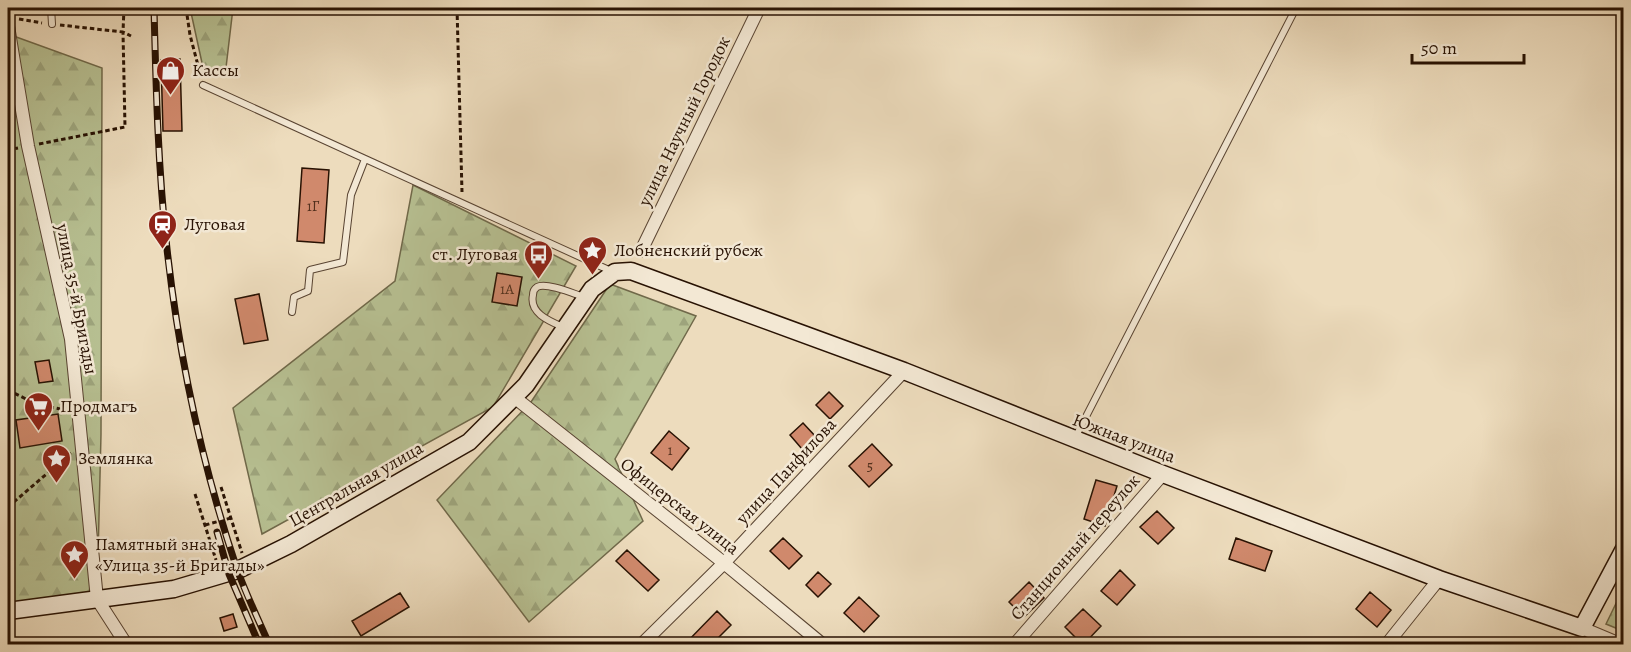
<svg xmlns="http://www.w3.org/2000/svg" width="1631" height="652" viewBox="0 0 1631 652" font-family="Alegreya,serif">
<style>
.forest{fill:url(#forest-firs);stroke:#70694a;stroke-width:1.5}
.garden{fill:url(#garden-dots);stroke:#70694a;stroke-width:1.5}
.building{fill:#d0896c;stroke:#281203;stroke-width:1.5}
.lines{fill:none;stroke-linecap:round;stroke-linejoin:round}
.lane-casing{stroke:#594432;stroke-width:8}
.street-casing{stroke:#594432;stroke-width:14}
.secondary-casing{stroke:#281203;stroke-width:19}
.path{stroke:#281203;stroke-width:3;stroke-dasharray:4.5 3;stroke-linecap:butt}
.lane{stroke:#f3e8d4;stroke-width:6}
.street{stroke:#f3e8d4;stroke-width:12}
.secondary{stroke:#f3e8d4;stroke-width:16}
.rail-casing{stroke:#281203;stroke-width:7}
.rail{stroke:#f3e8d4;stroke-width:4.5;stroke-dasharray:14;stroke-linecap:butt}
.labels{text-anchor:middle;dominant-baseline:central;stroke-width:5;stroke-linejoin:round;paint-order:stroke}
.number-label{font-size:15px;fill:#52301d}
.poi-label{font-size:18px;fill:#281203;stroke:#f3e8d4;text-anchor:start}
.street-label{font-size:18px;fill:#281203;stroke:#f3e8d4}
</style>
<defs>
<pattern id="forest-firs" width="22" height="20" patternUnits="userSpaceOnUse" patternTransform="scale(1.5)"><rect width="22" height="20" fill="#b7c092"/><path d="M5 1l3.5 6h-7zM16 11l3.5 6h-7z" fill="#9da47c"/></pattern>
<pattern id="garden-dots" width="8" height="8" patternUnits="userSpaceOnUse" patternTransform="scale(1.5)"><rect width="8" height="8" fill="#b7c092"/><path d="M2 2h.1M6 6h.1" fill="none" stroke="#9da47c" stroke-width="1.8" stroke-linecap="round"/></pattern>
</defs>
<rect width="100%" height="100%" fill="#eddcbd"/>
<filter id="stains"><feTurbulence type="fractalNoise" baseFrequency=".00333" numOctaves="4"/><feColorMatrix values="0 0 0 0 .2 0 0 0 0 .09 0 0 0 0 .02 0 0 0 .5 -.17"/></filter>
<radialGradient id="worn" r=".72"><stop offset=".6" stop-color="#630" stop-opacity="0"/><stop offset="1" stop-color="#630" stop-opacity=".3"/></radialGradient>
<path class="forest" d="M190,8H233L225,76L204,72Z
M8,34L102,68L101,434L97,599L8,611Z
M413,185L576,266L493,407L262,534L233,408L395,281Z
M610,284L696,316L615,459L643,521L529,622L437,500L531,402Z"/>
<path class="garden" d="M1623,589L1624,631H1623L1606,624Z"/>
<path class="building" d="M180,59L182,131H163L161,60Z
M302,168L329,170L324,243L297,241Z
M497,273L522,277L517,306L492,302Z
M259,294L268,340L244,344L235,299Z
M49,360L53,381L39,383L35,362Z
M829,392L843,406L830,419L816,405Z
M58,414L62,441L20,448L16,420Z
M803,423L816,437L802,449L790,435Z
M669,431L689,448L672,470L651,453Z
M872,444L892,465L869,487L849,466Z
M1096,480L1117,486L1105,526L1084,519Z
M1157,511L1174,528L1158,544L1140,527Z
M783,538L802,556L789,569L770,551Z
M1236,538L1272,551L1265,571L1229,559Z
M627,550L659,580L648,591L616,561Z
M1120,570L1135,585L1117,605L1101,591Z
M818,572L831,584L818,597L806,585Z
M1029,582L1044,598L1024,617L1009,602Z
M1370,592L1391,610L1377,627L1356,609Z
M400,593L409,607L361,636L352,621Z
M859,597L879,616L864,632L844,613Z
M1083,609L1101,626L1083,645L1065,627Z
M717,611L731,625L711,645H684Z
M233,614L237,627L224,631L220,618Z"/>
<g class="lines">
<defs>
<path id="lane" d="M51,8L52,24
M203,85L611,271
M292,312L294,297L308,291L310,270L343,262L351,195L365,159
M563,327C549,321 529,313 533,295C533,292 534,289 537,287C547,282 574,294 584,297
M1075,438L1296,8"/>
<path id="street" d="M8,26L28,146L71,339L97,599L126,644
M641,251L759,8
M514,397L724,563L822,644
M1582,628L1620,644
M642,644L724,563L904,371
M1015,644L1163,474
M1387,644L1439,579"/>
<path id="secondary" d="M8,611L174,589L238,570L291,544L469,442L526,385L592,289L615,272L631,271L904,371L1163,474L1439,579L1582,628L1624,549"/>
</defs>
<use href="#lane" class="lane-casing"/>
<use href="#street" class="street-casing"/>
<use href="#secondary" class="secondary-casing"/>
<path class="path" d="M186,8L190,35L201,77
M457,8L462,192
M19,19L42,23
M60,25L123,32L124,8
M39,144L125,127L123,32L131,36
M8,150L18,148
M8,390L36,404L65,410
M221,487L242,553
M195,494L216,560
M8,507L71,453
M205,525L231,518"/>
<use href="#lane" class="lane"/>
<use href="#street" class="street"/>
<use href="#secondary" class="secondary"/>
<defs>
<path id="rail" d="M154,8C156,88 158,169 167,249C179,357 202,465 237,569C246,594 258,619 269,644
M217,532L229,574L259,644"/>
</defs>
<use href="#rail" class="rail-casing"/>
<use href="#rail" class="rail"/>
</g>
<defs>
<symbol id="shop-pin" viewBox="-11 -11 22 30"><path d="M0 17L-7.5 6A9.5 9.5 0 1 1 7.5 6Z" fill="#8f2418" stroke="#f3e8d4"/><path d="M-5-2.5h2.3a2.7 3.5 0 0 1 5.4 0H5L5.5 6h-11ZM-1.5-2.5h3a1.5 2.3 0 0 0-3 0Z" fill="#fff"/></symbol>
<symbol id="station-pin" viewBox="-11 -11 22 30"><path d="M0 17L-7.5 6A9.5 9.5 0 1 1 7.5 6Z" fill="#8f2418" stroke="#f3e8d4"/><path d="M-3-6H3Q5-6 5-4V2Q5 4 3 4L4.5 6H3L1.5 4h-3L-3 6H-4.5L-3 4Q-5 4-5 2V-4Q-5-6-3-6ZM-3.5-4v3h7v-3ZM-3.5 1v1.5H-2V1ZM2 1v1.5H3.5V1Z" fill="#fff"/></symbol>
<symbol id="sight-pin" viewBox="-11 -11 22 30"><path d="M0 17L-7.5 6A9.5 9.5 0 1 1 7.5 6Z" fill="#8f2418" stroke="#f3e8d4"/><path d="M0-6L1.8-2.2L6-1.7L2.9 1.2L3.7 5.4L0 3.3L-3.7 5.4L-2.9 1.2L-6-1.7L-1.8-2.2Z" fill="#fff"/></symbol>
<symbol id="bus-pin" viewBox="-11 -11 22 30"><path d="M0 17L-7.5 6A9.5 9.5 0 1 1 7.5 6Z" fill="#8f2418" stroke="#f3e8d4"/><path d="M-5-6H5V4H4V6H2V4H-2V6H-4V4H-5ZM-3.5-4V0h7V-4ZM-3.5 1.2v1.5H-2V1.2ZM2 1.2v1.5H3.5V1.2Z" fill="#fff"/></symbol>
<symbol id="supermarket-pin" viewBox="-11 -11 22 30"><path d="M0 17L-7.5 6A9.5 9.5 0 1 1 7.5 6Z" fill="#8f2418" stroke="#f3e8d4"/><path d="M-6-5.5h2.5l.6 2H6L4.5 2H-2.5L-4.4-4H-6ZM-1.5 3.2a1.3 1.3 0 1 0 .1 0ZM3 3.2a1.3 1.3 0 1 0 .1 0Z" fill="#fff"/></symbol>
</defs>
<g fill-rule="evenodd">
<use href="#shop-pin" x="154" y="54" width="33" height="45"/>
<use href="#station-pin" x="146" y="208" width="33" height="45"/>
<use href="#sight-pin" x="576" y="234" width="33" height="45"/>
<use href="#bus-pin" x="522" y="238" width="33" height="45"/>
<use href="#supermarket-pin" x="22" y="390" width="33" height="45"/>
<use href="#sight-pin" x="40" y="442" width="33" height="45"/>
<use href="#sight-pin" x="58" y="538" width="33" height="45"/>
</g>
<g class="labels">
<g class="number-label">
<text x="313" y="206">1Г</text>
<text x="507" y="289">1А</text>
<text x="670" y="450">1</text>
<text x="870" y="466">5</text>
</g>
<g class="poi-label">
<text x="192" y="70">Кассы</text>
<text x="184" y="224">Луговая</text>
<text x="614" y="250">Лобненский рубеж</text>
<text x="518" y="254" text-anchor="end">ст. Луговая</text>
<text x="60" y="406">Продмагъ</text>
<text x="78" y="458">Землянка</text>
<text x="95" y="544">Памятный знак<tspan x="95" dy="21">«Улица 35-й Бригады»</tspan></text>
</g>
<g class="street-label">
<text transform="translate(684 121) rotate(-64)">улица Научный Городок</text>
<text transform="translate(77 299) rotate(79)">улица 35-й Бригады</text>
<text transform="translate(1124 438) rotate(21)">Южная улица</text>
<text transform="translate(786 471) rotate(-47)">улица Панфилова</text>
<text transform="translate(356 484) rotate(-30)">Центральная улица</text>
<text transform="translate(680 506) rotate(38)">Офицерская улица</text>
<text transform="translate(1075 547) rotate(-49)">Станционный переулок</text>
</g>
</g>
<rect width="1631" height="652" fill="none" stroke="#eddcbd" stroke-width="30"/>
<rect x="9" y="9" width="1613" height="634" fill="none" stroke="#281203" stroke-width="3"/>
<rect x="15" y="15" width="1601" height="622" fill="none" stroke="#281203" stroke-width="1.5"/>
<path d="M1412 54v9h112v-9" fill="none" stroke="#281203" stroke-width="3"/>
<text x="1421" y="54" font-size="18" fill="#281203" stroke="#f3e8d4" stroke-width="4.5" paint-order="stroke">50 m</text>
<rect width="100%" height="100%" filter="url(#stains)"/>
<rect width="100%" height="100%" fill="url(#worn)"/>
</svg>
